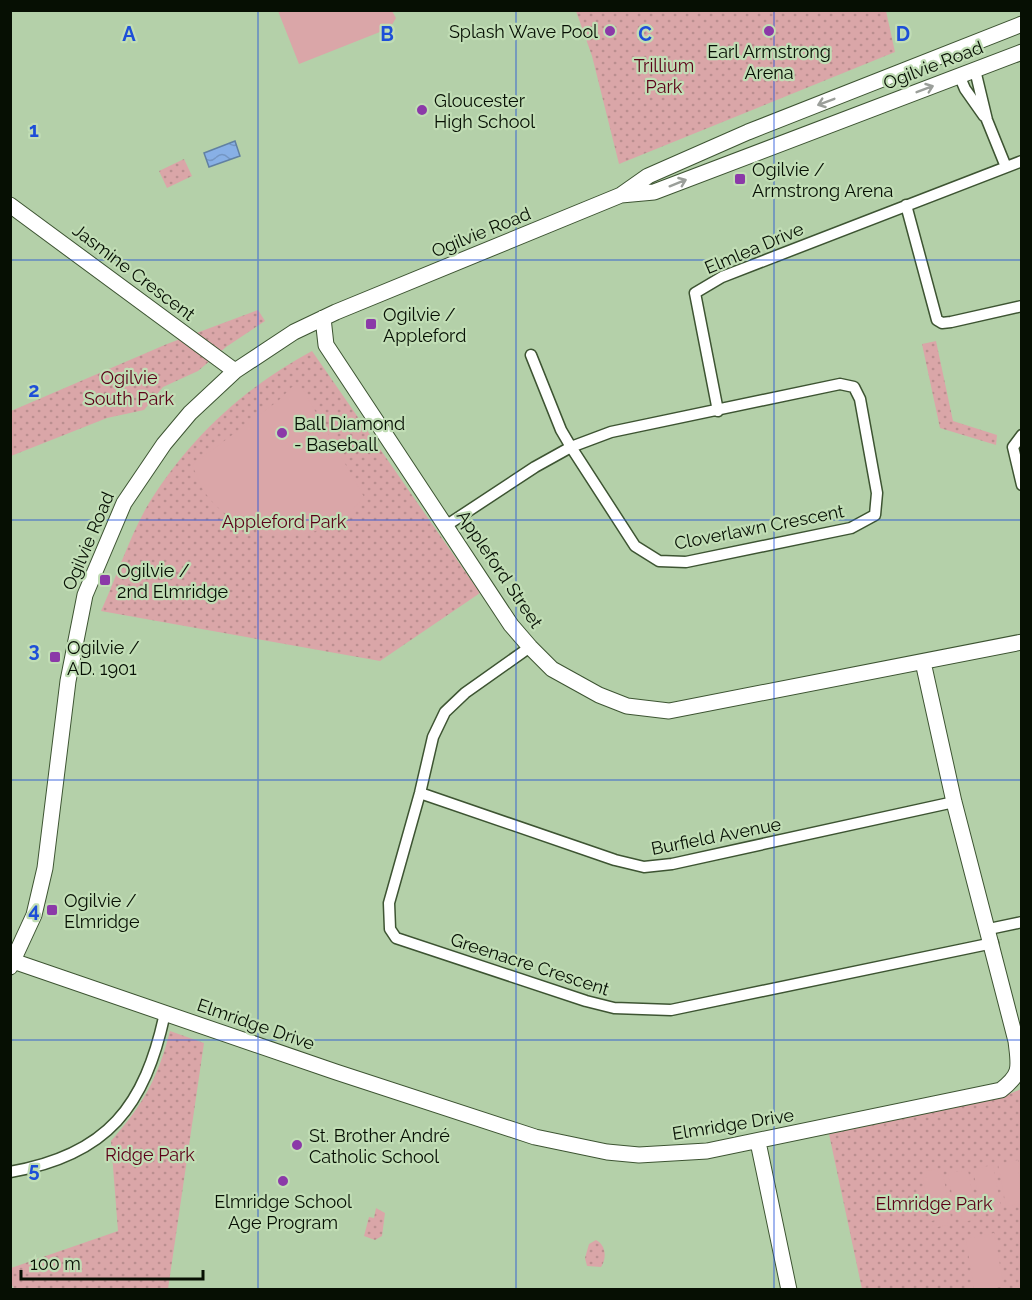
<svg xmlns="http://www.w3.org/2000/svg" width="1032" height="1300" viewBox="0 0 1032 1300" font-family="Raleway,sans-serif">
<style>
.grass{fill:url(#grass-dots)}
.garden{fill:#daa6a8}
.water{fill:url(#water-waves);stroke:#6180a2;stroke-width:1.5}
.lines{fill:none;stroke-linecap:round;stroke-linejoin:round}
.street-casing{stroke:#3d5432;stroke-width:13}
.secondary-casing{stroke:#3d5432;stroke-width:17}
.street{stroke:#fff;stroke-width:10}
.secondary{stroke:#fff;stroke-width:15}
.oneway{stroke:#9b9f9a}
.grid{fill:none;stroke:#1d4ed8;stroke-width:1.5;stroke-opacity:0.55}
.poi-dot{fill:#8b39a8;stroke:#c1ddb5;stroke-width:2}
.labels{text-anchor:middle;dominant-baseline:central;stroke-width:4.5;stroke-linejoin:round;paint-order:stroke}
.poi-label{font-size:18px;fill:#060f03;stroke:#c1ddb5;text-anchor:start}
.park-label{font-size:18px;fill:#5c0018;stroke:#c1ddb5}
.street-label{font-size:18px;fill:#060f03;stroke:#c1ddb5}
.grid-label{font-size:20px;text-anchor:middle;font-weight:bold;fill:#1d4ed8;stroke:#c1ddb5;stroke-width:4.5;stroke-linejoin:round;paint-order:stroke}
</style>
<defs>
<pattern id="grass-dots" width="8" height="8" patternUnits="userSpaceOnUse" patternTransform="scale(1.5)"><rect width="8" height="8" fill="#daa6a8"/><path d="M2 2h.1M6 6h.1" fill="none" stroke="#ba8e8f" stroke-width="1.8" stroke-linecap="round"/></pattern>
<pattern id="water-waves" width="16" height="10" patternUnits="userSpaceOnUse" patternTransform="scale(1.5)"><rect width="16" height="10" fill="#88b0e6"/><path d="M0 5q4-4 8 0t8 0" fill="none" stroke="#7496c4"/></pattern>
</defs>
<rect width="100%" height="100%" fill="#b4d0a9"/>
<path class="grass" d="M576,11H886L895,52L619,164L592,56Z
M184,159L192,176L167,188L159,171Z
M258,310L265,321L226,347L198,371L163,387L144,410L107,418L11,456V411L167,344Z
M936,341L953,421L997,435L996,445L940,428L922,344Z
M312,351L480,593L380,661L101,611C116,578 128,541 145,510C185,442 243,388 312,351Z
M170,1031L204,1043L168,1289H14L11,1283V1268L118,1231L111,1141C143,1105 158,1078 170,1031Z
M1021,1089V1289H862L829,1134L1000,1098Z
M376,1208L385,1213L382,1236L375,1240L364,1236L369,1217L374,1218Z
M596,1240C606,1245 607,1258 601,1267L587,1266L585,1258L589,1244Z"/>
<path class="garden" d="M278,11H392L396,18L390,28L299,64Z
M292,387L302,388L364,497C357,504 350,513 341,519C297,548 238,537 206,494C200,486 197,475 192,465L278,401Z
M1018,1160L1021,1204L1006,1206L998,1164Z
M993,1165L1001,1208L981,1211L973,1169Z
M937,1169L939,1175L943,1174L951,1217L947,1218L948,1225L937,1227L936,1220L931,1221L923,1178L927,1177L926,1171Z
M968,1170L976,1212L972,1213L973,1220L962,1222L961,1215L956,1216L948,1173Z
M994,1233L1004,1287L974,1289L966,1239Z"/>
<path class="water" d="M235,141L240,156L209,167L204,153Z"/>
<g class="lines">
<defs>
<path id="street" d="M975,70L987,120L1006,167
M959,75L965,89L984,116
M906,205L937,320L942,323L951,322L1022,306
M718,411L695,293L722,277L1022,161
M1022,435L1013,447L1022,485
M447,525L535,467L571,447L611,432L840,384L854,387L860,399L877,493L875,515L851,528L686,562L659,561L635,546L571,447L561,430L531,355
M530,647L465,693L445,712L433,737L420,793L389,903L390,929L396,938L586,1001L614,1008L671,1010L993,943
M420,793L615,860L644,867L672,864L954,802
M989,929L1022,922
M10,1172C108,1155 145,1106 165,1013"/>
<path id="secondary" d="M621,195L654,192L1022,52
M10,205L235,371
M323,318L326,345L511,625L530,647L552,669L599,695L627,706L669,711L1022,642
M10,960L336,1072L535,1137L607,1152L639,1155L707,1151L1001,1090C1022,1074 1019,1067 1016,1041L954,802L923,662
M10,967L34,915L45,868L68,681L85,595L124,503L164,444L190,413L235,371L294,332L336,312L621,195L648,176L748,132L1022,24
M758,1142L789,1290"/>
</defs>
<use href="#street" class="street-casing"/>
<use href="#secondary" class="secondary-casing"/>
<use href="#street" class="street"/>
<use href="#secondary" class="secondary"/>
</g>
<defs><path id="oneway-shaft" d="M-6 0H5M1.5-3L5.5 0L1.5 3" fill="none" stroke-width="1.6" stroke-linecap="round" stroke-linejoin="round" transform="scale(1.5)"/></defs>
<g class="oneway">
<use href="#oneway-shaft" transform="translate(925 89) rotate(-21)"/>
<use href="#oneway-shaft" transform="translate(826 102) rotate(159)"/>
<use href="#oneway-shaft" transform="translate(678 183) rotate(-22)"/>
</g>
<path class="grid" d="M258,10V1290M516,10V1290M774,10V1290M10,260H1022M10,520H1022M10,780H1022M10,1040H1022"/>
<g class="poi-dot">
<circle cx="610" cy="31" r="6"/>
<circle cx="769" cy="31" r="6"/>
<circle cx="422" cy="110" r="6"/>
<rect x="734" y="173" width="12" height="12" rx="3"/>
<rect x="365" y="318" width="12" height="12" rx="3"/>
<circle cx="282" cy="433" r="6"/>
<rect x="99" y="574" width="12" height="12" rx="3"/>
<rect x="49" y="651" width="12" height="12" rx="3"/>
<rect x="46" y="904" width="12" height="12" rx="3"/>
<circle cx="297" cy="1145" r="6"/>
<circle cx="283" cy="1181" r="6"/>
</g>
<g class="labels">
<g class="poi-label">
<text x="598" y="31" text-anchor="end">Splash Wave Pool</text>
<text x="769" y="51" text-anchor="middle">Earl Armstrong<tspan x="769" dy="21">Arena</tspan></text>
<text x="434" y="100">Gloucester<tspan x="434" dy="21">High School</tspan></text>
<text x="752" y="169">Ogilvie /<tspan x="752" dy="21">Armstrong Arena</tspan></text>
<text x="383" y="314">Ogilvie /<tspan x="383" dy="21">Appleford</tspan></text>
<text x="294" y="423">Ball Diamond<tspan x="294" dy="21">- Baseball</tspan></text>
<text x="117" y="570">Ogilvie /<tspan x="117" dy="21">2nd Elmridge</tspan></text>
<text x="67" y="647">Ogilvie /<tspan x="67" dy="21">AD. 1901</tspan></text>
<text x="64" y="900">Ogilvie /<tspan x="64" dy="21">Elmridge</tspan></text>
<text x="309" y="1135">St. Brother André<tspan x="309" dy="21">Catholic School</tspan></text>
<text x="283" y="1201" text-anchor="middle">Elmridge School<tspan x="283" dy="21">Age Program</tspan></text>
</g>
<g class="park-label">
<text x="664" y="65">Trillium<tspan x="664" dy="21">Park</tspan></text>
<text x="129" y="377">Ogilvie<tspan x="129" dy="21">South Park</tspan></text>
<text x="284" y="521">Appleford Park</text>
<text x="150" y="1154">Ridge Park</text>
<text x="934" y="1203">Elmridge Park</text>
</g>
<g class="street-label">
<text transform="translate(933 65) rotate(-21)">Ogilvie Road</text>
<text transform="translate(481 232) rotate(-22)">Ogilvie Road</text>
<text transform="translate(754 248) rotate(-23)">Elmlea Drive</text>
<text transform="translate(134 272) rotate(37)">Jasmine Crescent</text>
<text transform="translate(759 527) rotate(-11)">Cloverlawn Crescent</text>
<text transform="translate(88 541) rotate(-67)">Ogilvie Road</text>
<text transform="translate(500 569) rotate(56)">Appleford Street</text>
<text transform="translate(716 836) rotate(-11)">Burfield Avenue</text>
<text transform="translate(530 964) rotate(18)">Greenacre Crescent</text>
<text transform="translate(256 1024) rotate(19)">Elmridge Drive</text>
<text transform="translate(733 1124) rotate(-9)">Elmridge Drive</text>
</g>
</g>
<g class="grid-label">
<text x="129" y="41">A</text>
<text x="387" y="41">B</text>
<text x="645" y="41">C</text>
<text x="903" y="41">D</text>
<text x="34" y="137">1</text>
<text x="34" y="397">2</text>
<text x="34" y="657">3</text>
<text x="34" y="917">4</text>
<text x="34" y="1177">5</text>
</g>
<rect width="1032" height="1300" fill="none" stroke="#060f03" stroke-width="24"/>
<path d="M21 1270v9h182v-9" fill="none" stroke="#060f03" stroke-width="3"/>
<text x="30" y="1270" font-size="18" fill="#060f03" stroke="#c1ddb5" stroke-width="4.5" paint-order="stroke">100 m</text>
</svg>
